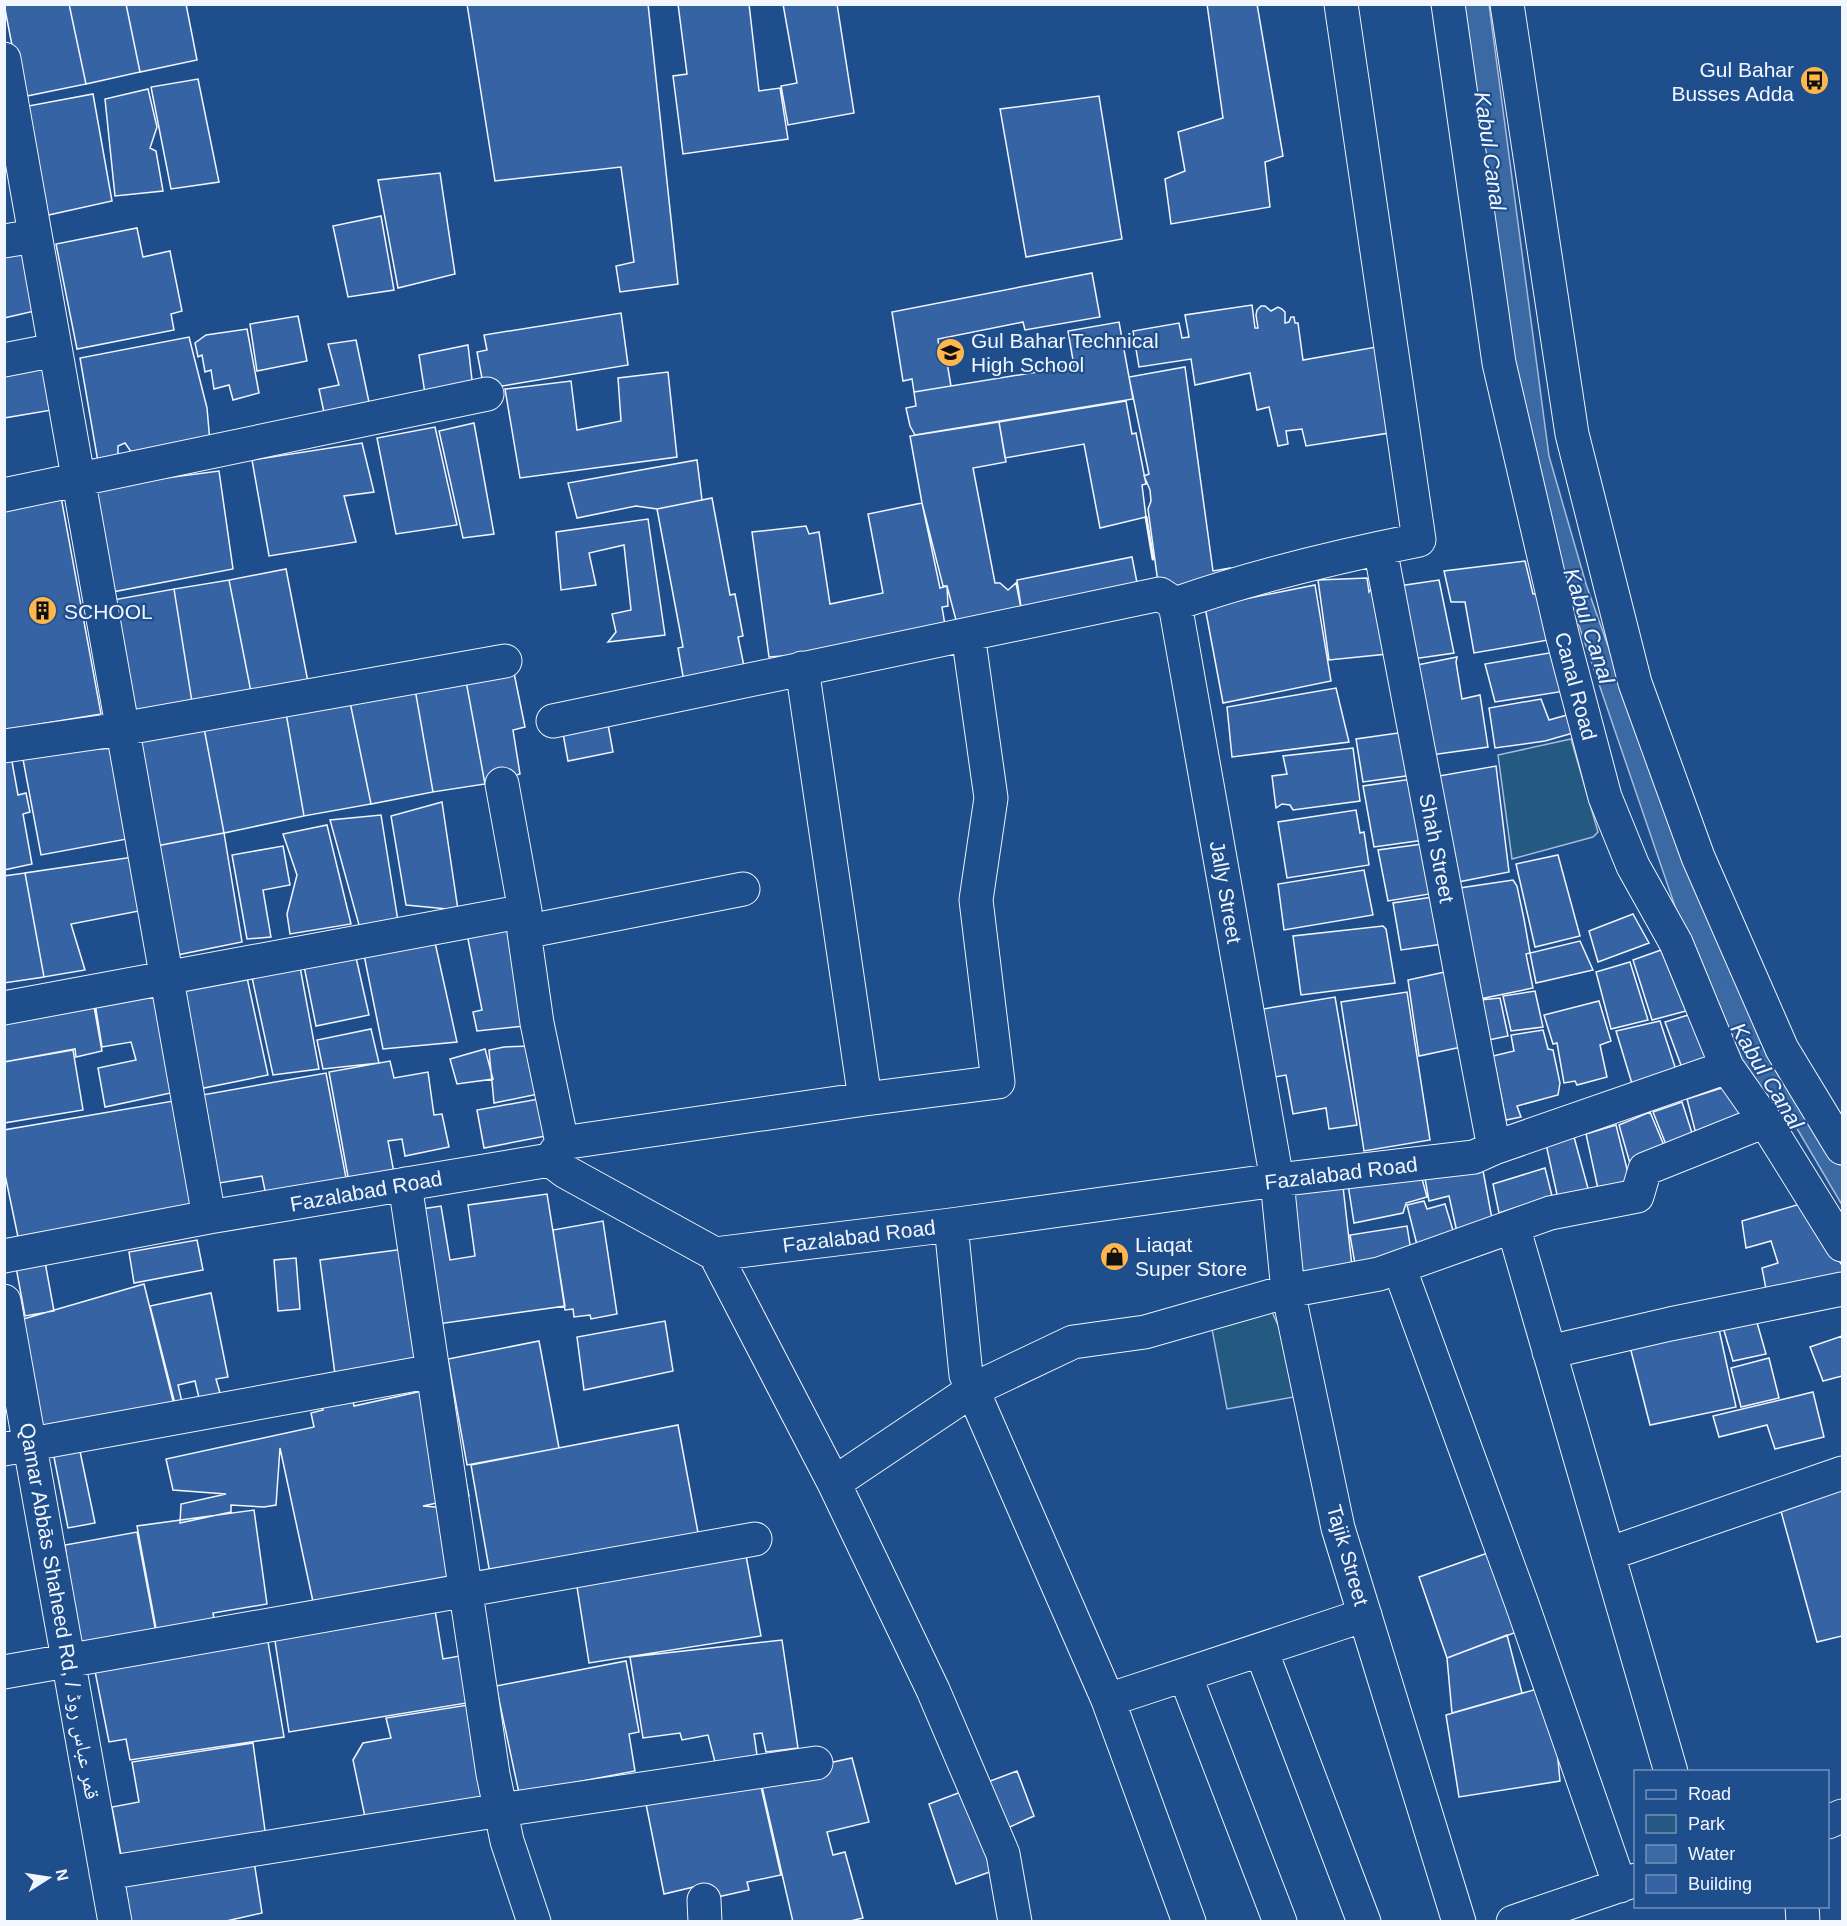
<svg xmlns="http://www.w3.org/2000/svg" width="1847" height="1926" viewBox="0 0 1847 1926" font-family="Arial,'Noto Naskh Arabic',sans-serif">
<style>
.green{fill:#245a82;stroke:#a8bbd7;stroke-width:1.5}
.water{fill:#3b69a3;stroke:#a8bbd7;stroke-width:1.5}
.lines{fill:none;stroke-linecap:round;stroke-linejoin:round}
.canal{stroke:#3b69a3;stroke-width:32}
.building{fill:#3563a3;stroke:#f2f6ff;stroke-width:1.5}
.minor-casing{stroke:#f2f6ff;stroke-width:35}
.minor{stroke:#1f4e8c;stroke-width:33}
.wall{stroke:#f2f6ff;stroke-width:3}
.labels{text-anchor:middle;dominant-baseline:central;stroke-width:4.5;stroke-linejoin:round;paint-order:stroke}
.poi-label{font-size:21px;fill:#f2f6ff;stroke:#1f4e8c;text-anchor:start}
.street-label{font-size:21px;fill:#f2f6ff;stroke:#1f4e8c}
.water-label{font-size:22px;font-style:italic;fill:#f2f6ff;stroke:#1f4e8c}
</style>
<rect width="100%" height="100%" fill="#1f4e8c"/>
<path class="green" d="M1571,739L1598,832L1593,837L1512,859L1498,755Z
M1272,1312L1310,1394L1227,1409L1209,1313Z"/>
<path class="water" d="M1456,5H1489L1549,456L1586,584L1641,739L1763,1023C1754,1035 1747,1036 1732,1036L1681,924L1545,526L1507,362Z
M1778,1057L1842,1152V1205L1756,1059Z"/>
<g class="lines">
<path class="canal" d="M1722,999L1778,1095"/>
</g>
<path class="building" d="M4,4H69L86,84L22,97Z
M69,4H126L140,72L86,84Z
M126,4H186L197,60L140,72Z
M467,4H648L678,284L620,292L616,266L634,262L621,167L495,181Z
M678,4H749L759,91L780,88L788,139L683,154L673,76L687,74Z
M783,4H837L854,113L788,125L781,86L797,83Z
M1207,4H1257L1283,156L1265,162L1270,207L1171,224L1165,179L1185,171L1178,132L1223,118Z
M198,79L219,182L171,189L151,87Z
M148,89L157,127L150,148L156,151L163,191L115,196L105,99Z
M93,94L112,201L44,216L23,107Z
M1099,96L1122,239L1026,257L1000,109Z
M440,173L455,274L398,288L378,180Z
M381,216L394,290L348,297L333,226Z
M137,228L143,257L170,251L182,311L171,314L174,330L77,349L56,244Z
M23,247L39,310L4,318V252Z
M1092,273L1100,317L1025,330L1023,322L938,339L939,347L945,351L951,386L914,392L912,379L903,381L892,312Z
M1252,305L1255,328H1258L1256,315L1257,310L1261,306H1265L1271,311L1278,307L1282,309L1285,312V323L1289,322L1291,317H1294L1295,323H1298L1303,360L1376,347L1389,433L1306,446L1302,429L1286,431L1288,444L1278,446L1269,407L1257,410L1250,373L1195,385L1191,359L1139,367L1133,331L1179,323L1182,338L1189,337L1185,315Z
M621,313L628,365L484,389L477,352L487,350L484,335Z
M298,316L307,361L257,371L250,324Z
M1119,322L1133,399L915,435L910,426L906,408L916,406L914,392L1074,366L1068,331Z
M247,329L259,393L233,400L229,385L214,389L211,370L205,372L202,355L198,357L195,343L206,335Z
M189,337L207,408L210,442L134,456L125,443L118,446V460L98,462L80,358Z
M356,340L370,407L325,417L319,389L339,385L328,344Z
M468,345L473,389L426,400L419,355Z
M51,364L58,409L4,418V371Z
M1185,367L1213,571L1230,568L1226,575L1159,590L1148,509L1151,501L1150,490L1144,476L1149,474L1129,377Z
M668,372L677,457L520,478L505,389L571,381L577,430L621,421L618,378Z
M1126,401L1132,434L1136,433L1146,484L1142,485L1146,517L1100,528L1084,444L1005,458L999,422Z
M999,422L1006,462L973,468L995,583H1000L1008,590L1016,583L1022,613L957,624L947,586H943L922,503L910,436Z
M474,423L494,534L463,538L439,431Z
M435,427L457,525L396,534L377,438Z
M362,443L374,492L344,496L356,542L269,556L252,460Z
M697,460L702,500L657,509L636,506L577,518L568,483Z
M219,471L233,569L107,593L89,488Z
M61,497L101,714L4,730V508Z
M712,498L730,595L735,594L743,636L738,637L747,681L686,693L678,648L683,647L657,509Z
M922,503L940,588L947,586L948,606L942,607L945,625L796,655L769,657L752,532L806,526L809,534L819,532L830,604L883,593L868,514Z
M648,519L665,635L608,642L616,632L612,614L631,610L624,545L589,553L596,585L561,590L556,532Z
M1132,557L1140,598L1022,613L1017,580Z
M1525,561L1533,594L1546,593L1554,639L1474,653L1465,602H1451L1444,571Z
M286,569L308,682L251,692L229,580Z
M1367,578L1369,592L1371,589L1397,653L1329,660L1318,580Z
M229,580L251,692L192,702L174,589Z
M1439,580L1454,653L1413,659L1399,586Z
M1315,585L1331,681L1223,703L1205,607Z
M174,589L192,702L126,713L107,601Z
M1555,652L1565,691L1495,702L1485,664Z
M1457,657L1456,662L1462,699L1480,695L1488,747L1424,756L1407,667Z
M514,673L525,727L513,730L520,774L485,784L466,681Z
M466,681L485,784L433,792L415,689Z
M1336,688L1349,742L1232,757L1227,707Z
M415,689L433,792L371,804L350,702Z
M1541,699L1549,720L1567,715L1573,733L1545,741L1495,748L1489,708Z
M350,702L371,804L304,816L286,713Z
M286,713L304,816L224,833L204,728Z
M607,719L613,752L568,761L562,728Z
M204,728L224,833L151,847L131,739Z
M1412,731L1420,774L1363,782L1356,739Z
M116,748L127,839L41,855L22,754Z
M1353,748L1360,801L1293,810L1290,805L1282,804L1276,808L1272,776L1287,774L1283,756Z
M11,756L18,795L26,793L30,812L23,814L32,864L4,870V757Z
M1496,766L1509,872L1453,883L1433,777Z
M1419,778L1431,839L1374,847L1363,786Z
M442,802L458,910L406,905L391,816Z
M1356,810L1360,833L1364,832L1369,865L1287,878L1278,822Z
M381,815L398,921L359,925L330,820Z
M327,825L351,924L290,934L287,914L297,875L283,834Z
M224,833L242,942L172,956L151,847Z
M1430,843L1441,892L1388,901L1378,850Z
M283,846L290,885L263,890L271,937L247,939L232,855Z
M1558,855L1580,936L1535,947L1516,864Z
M133,857L139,911L71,924L85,970L44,977L25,873Z
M1364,870L1373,915L1284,930L1278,884Z
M25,873L44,977L4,983V876Z
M1513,880L1517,886L1524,919L1530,953L1526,954L1533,988L1470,1001L1453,889Z
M1439,896L1450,943L1401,950L1393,903Z
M1633,914L1649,943L1598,962L1589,931Z
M508,923L524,1026L477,1031L473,1012L482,1010L467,934Z
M1383,926L1386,929L1395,983L1301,995L1293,936Z
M434,938L457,1042L383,1049L364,955Z
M1580,941L1593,970L1536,983L1530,953Z
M1661,950L1686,1011L1652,1020L1633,960Z
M355,953L369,1015L316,1026L303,961Z
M1630,962L1648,1020L1611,1029L1596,972Z
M300,967L319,1069L273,1075L251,973Z
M1454,970L1471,1045L1419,1056L1408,980Z
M246,973L268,1075L199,1089L179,986Z
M1535,991L1543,1027L1511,1031L1503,996Z
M164,992L180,1091L105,1107L98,1068L136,1060L131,1042L102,1047L95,1003Z
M1407,992L1430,1140L1364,1151L1341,1002Z
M1335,997L1357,1125L1329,1129L1326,1108L1293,1114L1286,1075L1275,1077L1263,1009Z
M1500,998L1508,1036L1479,1042L1470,1001Z
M93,1001L102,1051L76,1057L75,1049L4,1062V1014Z
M1599,1001L1611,1041L1600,1045L1607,1077L1577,1085L1575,1081L1564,1083L1557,1043L1553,1044L1544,1015Z
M1695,1013L1716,1065L1685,1076L1665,1022Z
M1660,1021L1677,1073L1633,1087L1616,1031Z
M371,1029L379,1063L323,1069L317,1040Z
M1543,1030L1548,1049L1553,1050L1560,1083L1558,1095L1517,1106L1521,1117L1506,1120L1493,1056L1514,1051L1511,1035Z
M531,1046L543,1093L494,1103L489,1050L504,1047Z
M485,1049L493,1079L457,1084L450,1059Z
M73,1050L83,1110L4,1123V1062Z
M390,1061L394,1078L428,1072L434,1115L442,1114L449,1147L405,1156L402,1139L388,1141L394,1173L349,1182L329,1072Z
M326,1073L347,1183L267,1200L262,1176L207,1185L191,1097Z
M1731,1085L1750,1116L1696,1134L1687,1099Z
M544,1098L551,1135L484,1148L477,1110Z
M179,1100L197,1207L18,1237L4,1170V1130Z
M1682,1102L1692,1133L1669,1152L1653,1112Z
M1650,1112L1676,1174L1635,1181L1619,1125Z
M1616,1125L1632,1189H1598L1586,1134Z
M1574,1137L1589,1192L1558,1199L1546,1144Z
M1481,1160L1493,1224L1457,1232L1449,1196L1429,1201L1423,1167Z
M1419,1168L1427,1197L1406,1203L1403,1213L1354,1223L1347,1178Z
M1545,1168L1552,1196L1499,1213L1493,1184Z
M1342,1178L1352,1266L1292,1283L1280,1184Z
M547,1194L565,1306L431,1325L415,1210L441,1206L450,1260L475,1256L468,1205Z
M1424,1201L1427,1209L1445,1204L1455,1237L1418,1249L1407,1205Z
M1800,1204L1842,1265V1274L1767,1294L1762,1268L1778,1263L1771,1241L1746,1248L1742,1221Z
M603,1221L617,1314L591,1319L590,1315L574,1317L573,1309L565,1310L553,1230Z
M1407,1226L1411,1251L1355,1264L1350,1235Z
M197,1240L203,1270L134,1283L129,1252Z
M412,1248L429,1366L336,1382L320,1260Z
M296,1258L300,1309L278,1311L274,1260Z
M45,1262L54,1311L25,1316L16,1267Z
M144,1284L176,1413L33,1440L13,1322Z
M211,1293L228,1377L216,1379L220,1393L199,1398L195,1381L178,1385L182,1402L175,1404L150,1306Z
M1754,1312L1766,1354L1733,1361L1720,1317Z
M1717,1320L1736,1407L1650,1425L1628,1339Z
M665,1321L673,1371L584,1390L577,1337Z
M1842,1336V1376L1823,1381L1810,1347Z
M539,1341L559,1448L467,1465L448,1359Z
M1769,1358L1779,1398L1741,1407L1731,1368Z
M445,1386L469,1496L423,1506L460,1509L457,1555L477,1557L476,1575L315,1611L280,1448L276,1505L264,1507L231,1505V1512L180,1523L181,1504L226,1494L173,1490L166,1459L314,1427L311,1413L323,1410L320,1398L351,1391L354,1406Z
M1813,1392L1824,1437L1775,1449L1767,1425L1719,1437L1713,1416Z
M678,1425L699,1538L490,1574L471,1465Z
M77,1437L95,1523L68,1528L51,1442Z
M1842,1486V1636L1817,1642L1779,1504Z
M254,1510L267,1604L213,1613L216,1629L158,1639L137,1526Z
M137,1532L157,1638L80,1653L65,1545Z
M744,1545L761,1636L589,1663L575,1574Z
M1502,1548L1530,1627L1447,1658L1419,1577Z
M434,1604L443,1659L465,1655L473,1702L289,1732L273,1628Z
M266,1630L284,1737L130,1760L126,1739L109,1742L93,1661Z
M1507,1635L1522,1693L1452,1713L1447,1658Z
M782,1640L798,1748L766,1752L762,1733L754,1734L757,1755L715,1762L708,1735L682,1740L680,1733L643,1738L630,1657Z
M626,1661L639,1732L629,1734L635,1771L519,1793L496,1686Z
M1551,1685L1560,1781L1459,1797L1446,1715Z
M474,1704L494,1800L365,1817L353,1760L363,1743L391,1738L386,1718Z
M253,1743L267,1845L123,1866L112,1807L139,1802L132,1762Z
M852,1758L869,1822L827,1832L833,1855L845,1852L863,1918L846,1922H793L760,1778Z
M1017,1771L1034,1816L1001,1831L1012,1864L956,1884L929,1804Z
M759,1778L781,1875L747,1882L749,1890L704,1900L702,1885L664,1894L646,1804Z
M254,1861L262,1913L222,1922H131L124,1877Z"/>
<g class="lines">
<defs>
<path id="minor" d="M1448,4L1499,363L1562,634L1605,797L1633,866L1676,943L1727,1067L1765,1121L1842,1245
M1507,4L1572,434L1635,683L1698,857L1782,1049L1842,1148
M4,59L209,1217
M4,241L35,236
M4,360L55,350
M4,495L487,394
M1380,548L1494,1148
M1175,604L1277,1180L1288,1291L1338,1528L1459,1922
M802,668L865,1099
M553,721L1160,594L1175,604C1252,577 1339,556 1419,540L1341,4
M4,746L121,729L505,661
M502,784L525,911L524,932L537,1023L562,1143L550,1160
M524,932L743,889
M4,1008L525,911
M562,1143L865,1099L998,1082L976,900L991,798L968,634
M405,1184L493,1774L507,1841L534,1922
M951,1225L966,1375L1108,1700L1365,1615
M1513,1226L1671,1772
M715,1254L834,1483L933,1690L1003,1854L1015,1922
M4,1256L209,1217L550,1160L566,1172L715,1254L951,1225L1277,1180L1474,1157L1494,1148L1727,1067
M1399,1267L1522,1604L1620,1886
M4,1301L115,1922
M1549,1352L1670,1324L1842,1289
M4,1449L433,1371
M834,1483L974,1389L1073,1342L1145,1332L1288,1291L1379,1274L1550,1213L1637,1196L1645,1169L1765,1121
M1608,1554L1842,1473
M1261,1650L1364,1922
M4,1672L755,1539
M1185,1675L1280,1922
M1108,1700L1189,1922
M1828,1822L1842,1816
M106,1873L501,1810L816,1763
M704,1900L705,1922
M1802,1906L1803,1922
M1513,1922L1636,1880"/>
</defs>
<use href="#minor" class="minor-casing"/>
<use href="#minor" class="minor"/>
<path class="wall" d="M1146,517L1153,559"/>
</g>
<defs>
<symbol id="bus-disc" viewBox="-11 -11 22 22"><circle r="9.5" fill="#ffb74d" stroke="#1f4e8c"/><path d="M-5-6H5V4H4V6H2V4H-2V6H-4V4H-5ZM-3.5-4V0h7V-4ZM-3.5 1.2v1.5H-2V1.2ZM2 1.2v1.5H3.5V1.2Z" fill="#111"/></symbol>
<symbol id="school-disc" viewBox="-11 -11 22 22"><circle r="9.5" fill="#ffb74d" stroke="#1f4e8c"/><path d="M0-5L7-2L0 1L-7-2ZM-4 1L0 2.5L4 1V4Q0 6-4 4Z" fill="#111"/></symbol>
<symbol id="building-disc" viewBox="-11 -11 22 22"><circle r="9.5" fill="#ffb74d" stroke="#1f4e8c"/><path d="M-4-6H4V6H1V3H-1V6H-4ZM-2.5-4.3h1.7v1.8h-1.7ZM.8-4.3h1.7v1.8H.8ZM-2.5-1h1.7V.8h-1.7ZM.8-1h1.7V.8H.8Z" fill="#111"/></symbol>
<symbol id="shop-disc" viewBox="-11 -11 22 22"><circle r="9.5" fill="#ffb74d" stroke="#1f4e8c"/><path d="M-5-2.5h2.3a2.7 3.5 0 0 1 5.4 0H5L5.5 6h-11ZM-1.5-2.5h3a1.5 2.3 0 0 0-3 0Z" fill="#111"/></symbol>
</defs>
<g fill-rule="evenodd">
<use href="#bus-disc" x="1798" y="64" width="33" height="33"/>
<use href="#school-disc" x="934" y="336" width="33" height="33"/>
<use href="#building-disc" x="26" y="594" width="33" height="33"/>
<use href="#shop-disc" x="1098" y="1240" width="33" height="33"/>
</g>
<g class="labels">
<g class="poi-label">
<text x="1794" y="69" text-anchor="end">Gul Bahar<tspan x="1794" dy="24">Busses Adda</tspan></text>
<text x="971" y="340">Gul Bahar Technical<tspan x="971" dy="24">High School</tspan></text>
<text x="64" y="611">SCHOOL</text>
<text x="1135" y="1244">Liaqat<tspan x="1135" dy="24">Super Store</tspan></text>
</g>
<g class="street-label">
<text transform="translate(1576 686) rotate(75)">Canal Road</text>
<text transform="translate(1437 848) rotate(79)">Shah Street</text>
<text transform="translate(1226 892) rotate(80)">Jally Street</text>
<text transform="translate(1341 1173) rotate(-7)">Fazalabad Road</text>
<text transform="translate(366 1191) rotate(-10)">Fazalabad Road</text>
<text transform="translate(859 1236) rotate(-7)">Fazalabad Road</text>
<text transform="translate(1348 1555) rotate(74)">Tajik Street</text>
<text transform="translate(60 1611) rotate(80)">Qamar Abbās Shaheed Rd, / قمر عباس روڈ</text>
</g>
<g class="water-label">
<text transform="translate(1490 151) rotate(82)">Kabul Canal</text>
<text transform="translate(1589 626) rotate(72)">Kabul Canal</text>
<text transform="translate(1767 1076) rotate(59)">Kabul Canal</text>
</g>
</g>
<rect width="1847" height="1926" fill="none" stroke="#f2f6ff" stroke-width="12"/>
<rect x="1634" y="1770" width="195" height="138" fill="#1f4e8c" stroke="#7391ba" stroke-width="1.5"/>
<rect x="1646" y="1790" width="30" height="9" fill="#1f4e8c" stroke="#7391ba" stroke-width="1.5"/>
<text x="1688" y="1800" font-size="18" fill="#f2f6ff">Road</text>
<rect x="1646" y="1815" width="30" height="18" fill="#245a82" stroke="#7391ba" stroke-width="1.5"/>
<text x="1688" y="1830" font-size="18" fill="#f2f6ff">Park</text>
<rect x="1646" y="1845" width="30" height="18" fill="#3b69a3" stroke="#7391ba" stroke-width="1.5"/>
<text x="1688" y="1860" font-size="18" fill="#f2f6ff">Water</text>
<rect x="1646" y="1875" width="30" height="18" fill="#3563a3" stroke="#7391ba" stroke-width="1.5"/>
<text x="1688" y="1890" font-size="18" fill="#f2f6ff">Building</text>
<g transform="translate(48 1878) rotate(78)" stroke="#1f4e8c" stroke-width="4.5" paint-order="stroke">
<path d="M0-4.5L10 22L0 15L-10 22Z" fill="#f2f6ff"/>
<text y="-9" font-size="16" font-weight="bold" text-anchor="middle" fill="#f2f6ff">N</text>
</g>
</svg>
